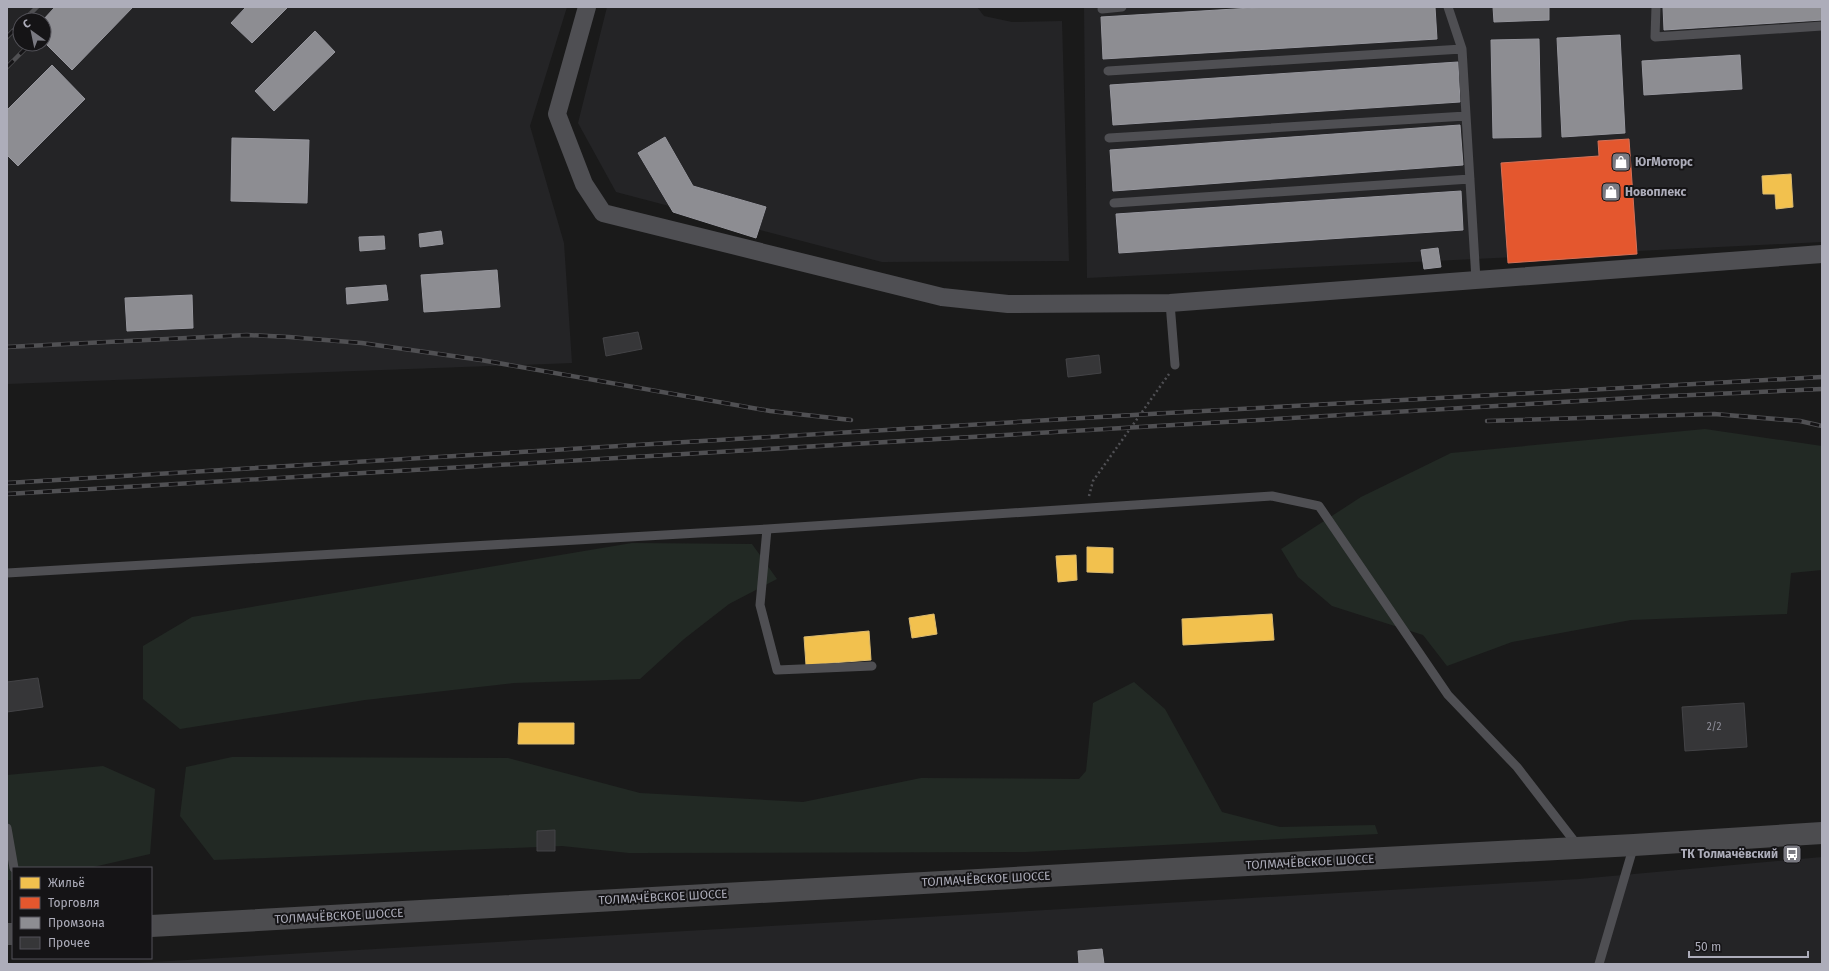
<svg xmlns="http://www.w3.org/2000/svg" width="1829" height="971" viewBox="0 0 1829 971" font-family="'Fira Sans',sans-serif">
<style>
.built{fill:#242426;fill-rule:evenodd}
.green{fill:#222924}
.homes{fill:#f2c14e;stroke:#ddbb6e}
.shops{fill:#e4572e;stroke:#d47158}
.industry{fill:#8d8d92;stroke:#97979e}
.building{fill:#363638;stroke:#434346}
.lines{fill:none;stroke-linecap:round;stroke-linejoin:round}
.path{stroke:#505054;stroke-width:2.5;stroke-dasharray:2 3;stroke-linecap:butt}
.service{stroke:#4f4f53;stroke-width:9}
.minor{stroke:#4f4f53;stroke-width:18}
.primary{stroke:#4c4c4f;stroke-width:22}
.rail-casing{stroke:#505053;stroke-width:4.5}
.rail{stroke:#151416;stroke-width:3;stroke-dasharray:9;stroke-linecap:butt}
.labels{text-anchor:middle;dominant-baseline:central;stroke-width:4;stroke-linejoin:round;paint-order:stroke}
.number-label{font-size:10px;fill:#8f8f9a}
.poi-label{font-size:12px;font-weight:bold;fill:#adadba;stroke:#151416;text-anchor:start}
.street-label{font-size:12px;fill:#adadba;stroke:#151416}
</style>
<rect width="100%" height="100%" fill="#1a1a1a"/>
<path class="built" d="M7,7H567L530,126L564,243L572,363L7,384ZM20,20H44V44H20Z
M607,7H977L984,16L1012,22L1062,21L1069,261L882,262L616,192L578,123Z
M1084,7H1822V242L1087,278Z
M1822,857V964H118L1579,879Z"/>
<path class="green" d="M1705,429L1822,446V570L1791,573L1787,614L1631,620L1512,642L1447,666L1423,635L1332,606L1298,577L1281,549L1361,497L1451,453Z
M632,543L752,544L777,579L729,604L684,639L640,679L514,683L365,700L180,729L143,699V646L192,617Z
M1134,682L1165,709L1222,812L1280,827L1375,825L1378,834L1026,852L629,853L562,846L214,860L180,816L186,767L232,757L508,758L640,793L803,802L921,778L1079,779L1086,771L1093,703Z
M103,766L155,789L150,854L89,868H13V880H7V775Z"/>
<path class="homes" d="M1791,174L1793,207L1776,209L1775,194H1763L1762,176Z
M1087,547L1113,548V573L1087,572Z
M1076,555L1077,580L1058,582L1056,556Z
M934,614L937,634L912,638L909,618Z
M1272,614L1274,640L1183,645L1182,619Z
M869,631L871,660L806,665L804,637Z
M519,723H574V744H518Z"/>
<path class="shops" d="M1629,139L1637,254L1508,263L1501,163L1599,156L1598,141Z"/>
<path class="industry" d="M55,7H133L72,70L44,42L43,20Z
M246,7H288L252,43L231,23Z
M1268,7H1435L1437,39L1103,59L1101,17Z
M1493,7H1549V20L1494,22Z
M1663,7H1822V20L1664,30Z
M315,31L335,52L274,111L255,91Z
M1620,35L1625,133L1562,137L1557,38Z
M1539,39L1541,137L1493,138L1491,40Z
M1740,55L1742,89L1644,95L1642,61Z
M1458,62L1460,102L1113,125L1110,85Z
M52,65L85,99L18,166L7,155V110Z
M1460,125L1463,165L1113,191L1110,150Z
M665,137L693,186L766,207L756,238L673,212L638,153Z
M232,138L309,140L307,203L231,201Z
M1461,191L1463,230L1119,253L1116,214Z
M441,231L443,244L420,247L419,234Z
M384,236L385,249L360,251L359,237Z
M1438,248L1441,267L1424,269L1421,250Z
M497,270L500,307L424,312L421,275Z
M386,285L388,300L347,304L346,288Z
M192,295L193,328L127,331L125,298Z
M1102,949L1104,964H1079L1078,951Z"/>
<path class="building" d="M638,332L642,349L606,356L603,338Z
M1099,355L1101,373L1068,377L1066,359Z
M38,678L43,707L7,712V682Z
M1744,703L1747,747L1685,751L1682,707Z
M555,830V851H537V831Z"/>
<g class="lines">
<path class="path" d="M1089,496L1093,481L1169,374"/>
<path class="service" d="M1448,7L1462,49L1476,280
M1656,7L1655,37L1822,26
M1102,9L1122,7
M1108,71L1462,49
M1109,138L1466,116
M1114,203L1470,179
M1170,303L1175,365
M767,529L760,605L777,670L872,666
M7,573L767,529L1272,496L1319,506L1448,695L1517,767L1578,846
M7,828L14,868
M1599,964L1634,845"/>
<path class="minor" d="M587,7L557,114L584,184L603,213L942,297L1008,304L1170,303L1822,254"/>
<path class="primary" d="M151,926L1191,868L1634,845L1822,833
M7,934H13"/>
<defs>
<path id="rail" d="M24,20L37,7
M7,37L20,24
M7,67L30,44
M7,347L247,335L289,337L362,343L481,360L770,411L851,420
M1487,421L1714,414L1800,421L1822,426
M7,483L1167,413L1822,377
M7,494L1648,397L1822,389"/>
</defs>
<use href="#rail" class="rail-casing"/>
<use href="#rail" class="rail"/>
</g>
<defs>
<symbol id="shop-square" viewBox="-11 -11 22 22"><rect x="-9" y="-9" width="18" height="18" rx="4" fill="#7a7a82" stroke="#151416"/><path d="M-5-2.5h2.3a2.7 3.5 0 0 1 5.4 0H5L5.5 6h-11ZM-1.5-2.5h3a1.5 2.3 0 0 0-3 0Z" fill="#fff"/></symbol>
<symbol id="bus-square" viewBox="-11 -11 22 22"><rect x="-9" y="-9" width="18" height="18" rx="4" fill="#7a7a82" stroke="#151416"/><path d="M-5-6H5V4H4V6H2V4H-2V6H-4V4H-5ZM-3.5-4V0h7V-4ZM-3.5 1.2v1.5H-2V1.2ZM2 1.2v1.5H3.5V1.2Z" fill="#fff"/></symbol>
</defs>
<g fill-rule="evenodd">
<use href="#shop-square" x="1610" y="151" width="22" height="22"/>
<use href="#shop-square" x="1600" y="181" width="22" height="22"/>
<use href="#bus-square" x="1781" y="843" width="22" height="22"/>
</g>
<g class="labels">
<g class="number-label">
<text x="1714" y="727">2/2</text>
</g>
<g class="poi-label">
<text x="1635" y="162">ЮгМоторс</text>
<text x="1625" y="192">Новоплекс</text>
<text x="1778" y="854" text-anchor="end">ТК Толмачёвский</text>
</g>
<g class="street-label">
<text transform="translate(1310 862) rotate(-3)">ТОЛМАЧЁВСКОЕ ШОССЕ</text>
<text transform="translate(986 879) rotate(-3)">ТОЛМАЧЁВСКОЕ ШОССЕ</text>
<text transform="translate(663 897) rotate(-3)">ТОЛМАЧЁВСКОЕ ШОССЕ</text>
<text transform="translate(339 916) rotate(-3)">ТОЛМАЧЁВСКОЕ ШОССЕ</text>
</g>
</g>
<rect width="1829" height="971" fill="none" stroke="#adadba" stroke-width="16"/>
<rect x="12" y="867" width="140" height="92" fill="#151416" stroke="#525158"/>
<rect x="20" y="877" width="20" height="12" fill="#f2c14e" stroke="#525158"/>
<text x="48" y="887" font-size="12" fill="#adadba">Жильё</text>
<rect x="20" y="897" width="20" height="12" fill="#e4572e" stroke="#525158"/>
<text x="48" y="907" font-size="12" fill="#adadba">Торговля</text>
<rect x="20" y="917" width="20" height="12" fill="#8d8d92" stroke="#525158"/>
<text x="48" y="927" font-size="12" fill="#adadba">Промзона</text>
<rect x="20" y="937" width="20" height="12" fill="#363638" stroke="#525158"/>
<text x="48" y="947" font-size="12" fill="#adadba">Прочее</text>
<g transform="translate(32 32) rotate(327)"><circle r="19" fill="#151416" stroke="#525158"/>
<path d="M0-3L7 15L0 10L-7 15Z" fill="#7a7a82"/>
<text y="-6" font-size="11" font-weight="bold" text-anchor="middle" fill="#adadba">С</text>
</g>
<path d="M1689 951v6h119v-6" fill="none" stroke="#adadba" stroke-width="2"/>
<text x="1695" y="951" font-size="12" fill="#adadba" stroke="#151416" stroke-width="3" paint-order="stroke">50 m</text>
</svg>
